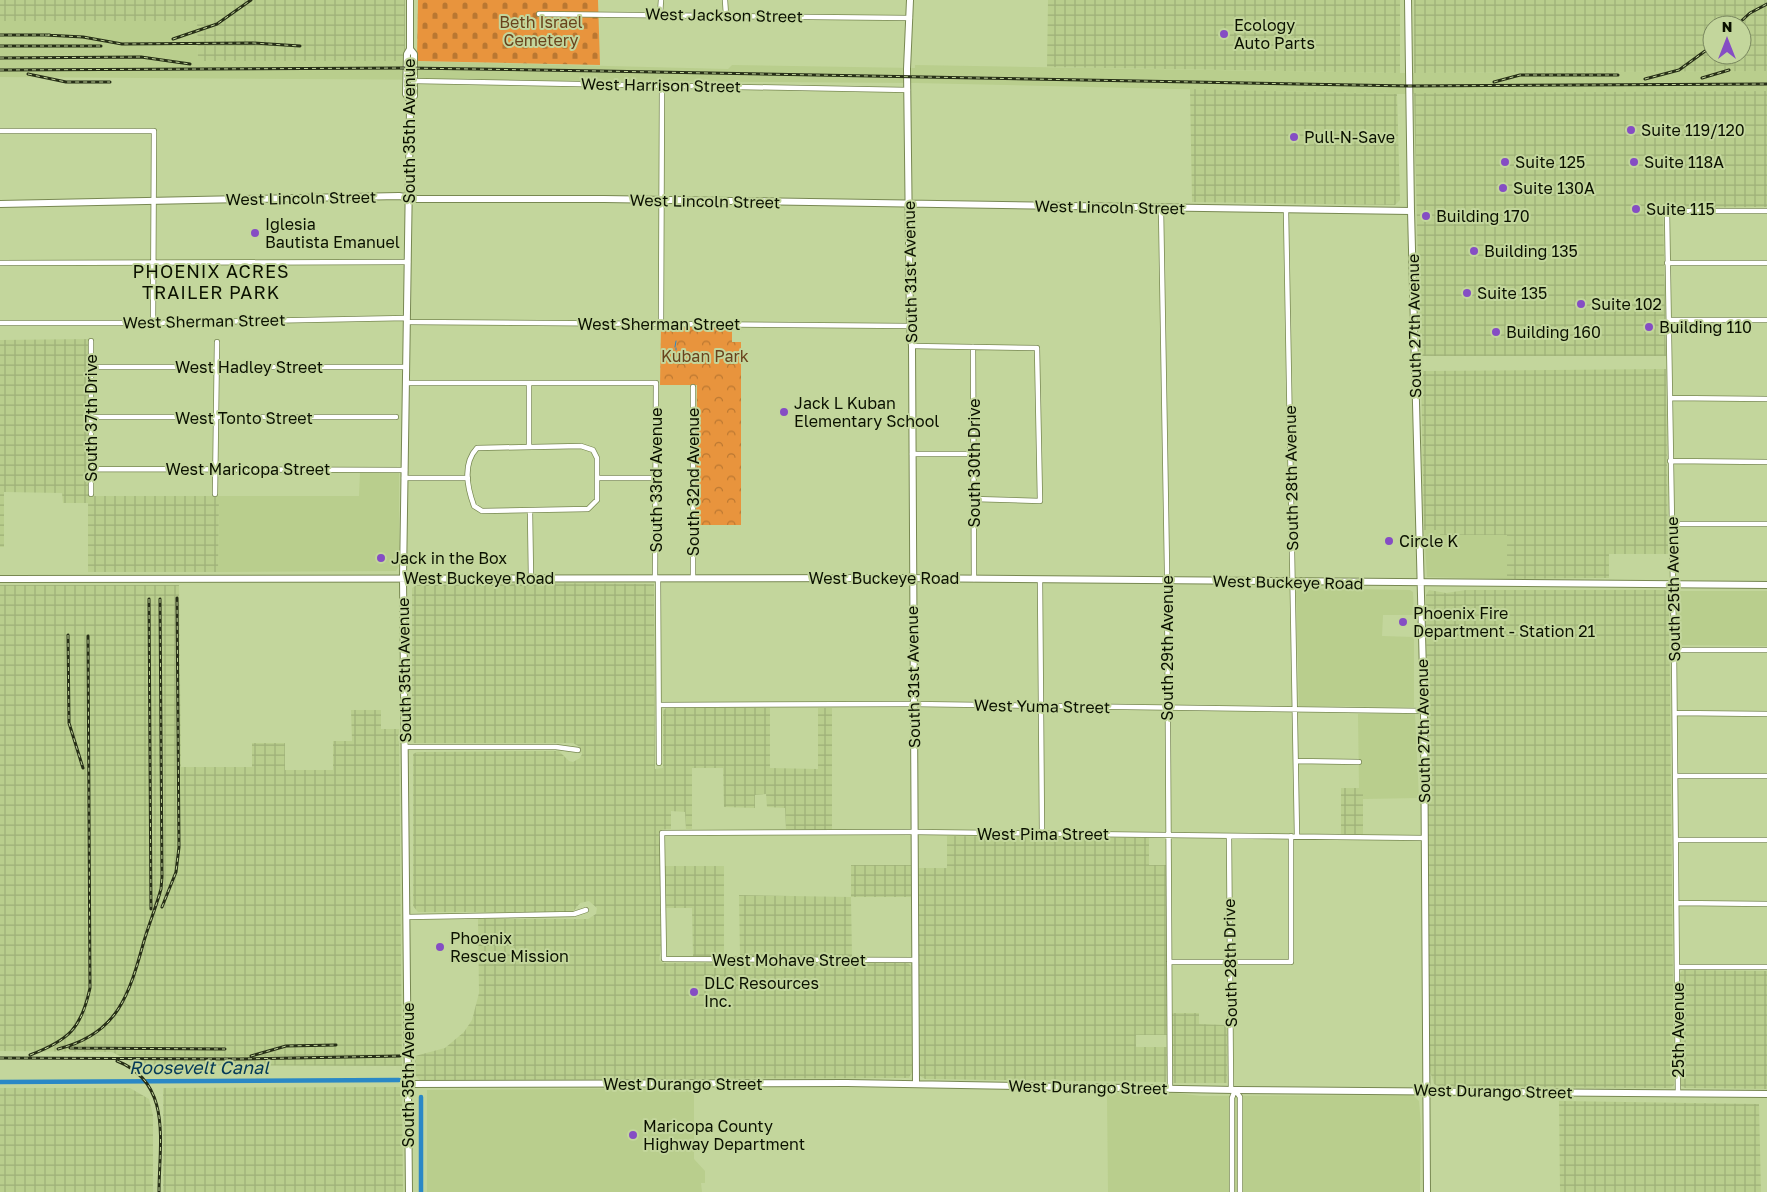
<svg xmlns="http://www.w3.org/2000/svg" width="1767" height="1192" viewBox="0 0 1767 1192" font-family="'Golos Text',sans-serif">
<style>
.built{fill:#b9ce8d}
.industrial{fill:url(#industrial-grid);fill-rule:evenodd}
.cemetery{fill:url(#cemetery-stones)}
.park{fill:url(#park-crowns)}
.lines{fill:none;stroke-linecap:round;stroke-linejoin:round}
.stream{stroke:#2a88c6;stroke-width:1}
.canal{stroke:#2a88c6;stroke-width:4.5}
.street-casing{stroke:#788852;stroke-width:6}
.secondary-casing{stroke:#788852;stroke-width:8}
.street{stroke:#fff;stroke-width:4.5}
.secondary{stroke:#fff;stroke-width:6}
.rail-casing{stroke:#272f17;stroke-width:3}
.rail{stroke:#c3d69c;stroke-width:1;stroke-dasharray:4;stroke-linecap:butt}
.poi-dot{fill:#854dc4;stroke:#c3d69c;stroke-width:2}
.labels{text-anchor:middle;dominant-baseline:central;stroke-width:4;stroke-linejoin:round;paint-order:stroke}
.street-label{font-size:16px;fill:#0b1100;stroke:#c3d69c}
.park-label{font-size:16px;fill:#69421c;stroke:#c3d69c}
.poi-label{font-size:16px;fill:#0b1100;stroke:#c3d69c;text-anchor:start}
.neighbourhood-label{font-size:18px;letter-spacing:1px;fill:#0b1100;stroke:#c3d69c}
.water-label{font-size:18px;font-style:italic;fill:#033857;stroke:#c3d69c}
</style>
<defs>
<pattern id="industrial-grid" width="8" height="8" patternUnits="userSpaceOnUse" patternTransform="scale(1.25)"><rect width="8" height="8" fill="#b9ce8d"/><path d="M0 4h8M4 0v8" fill="none" stroke="#9eb078"/></pattern>
<pattern id="cemetery-stones" width="16" height="16" patternUnits="userSpaceOnUse" patternTransform="scale(1.25)"><rect width="16" height="16" fill="#e8943d"/><path d="M2 7V4a2 2 0 0 1 4 0v3zM10 15v-3a2 2 0 0 1 4 0v3z" fill="#ba7731"/></pattern>
<pattern id="park-crowns" width="20" height="18" patternUnits="userSpaceOnUse" patternTransform="scale(1.25)"><rect width="20" height="18" fill="#e8943d"/><path d="M2 6a3 3 0 1 1 6 0M12 15a3 3 0 1 1 6 0" fill="none" stroke="#ba7731"/></pattern>
</defs>
<rect width="100%" height="100%" fill="#c3d69c"/>
<path class="built" d="M0,21H197L198,61H405L728,69L732,65L915,68V65L1400,73L1767,71V91L1397,94L915,83L0,77Z
M360,472L399,473V566L396,571L218,572L219,496H359Z
M1424,530H1439L1440,535H1507V579L1427,577Z
M1298,588L1410,590L1413,592L1414,615H1383L1382,636L1414,637V707L1299,706L1296,592Z
M1680,591H1767V646L1679,645L1676,595Z
M1358,714H1415L1419,798L1363,799V788H1359Z
M694,1088V1159L705,1171V1183H701L702,1192H427V1090Z
M1110,1092L1176,1093L1201,1096L1413,1095L1419,1101L1421,1125L1420,1192H1108L1107,1095Z"/>
<path class="industrial" d="M0,0H405V61H198L197,21H0Z
M1048,0H1400V73L1047,67Z
M1414,0H1767V71L1414,73ZM1712,25H1742V55H1712Z
M1190,89L1397,94L1400,200L1395,205L1192,202Z
M1767,91V207L1663,208L1666,356H1420L1414,93Z
M90,339L89,496H219L218,572H88V503H63L62,493L4,492V547H0V340Z
M1666,369L1668,554H1609V578L1507,579V535H1440L1439,530H1424L1421,371Z
M533,583L654,584L655,769L663,768V711L666,708H770V768L818,769V708H832V830L786,829L785,808L767,807L766,794L755,795V808L724,807L723,768H692V829H686L685,812L671,811V829L660,830L661,948L659,960L663,963H908L911,966L912,1072L909,1078L420,1080L416,1076L415,1056L445,1048L464,1032L472,1020L479,993L478,919H588L596,914L597,908L589,901L580,903L573,912H418L413,906V754L417,752L559,751L569,761L573,762L580,758L582,754L580,747L573,743H414L412,739V588L417,585Z
M0,585H179L181,767H252V743H285V770H333V741H352L351,710H381V729H399L402,1066L138,1065L112,1052L0,1051Z
M1429,590L1446,593L1466,590H1665L1669,594L1674,1085L1671,1088L1440,1087L1434,1084L1429,1068L1426,595Z
M1341,788H1363V834H1341Z
M947,836L1149,838V865H1167V1035H1136V1047H1168L1166,1082L925,1079L920,1076L918,870L915,868H947Z
M851,865H911V897H851Z
M665,866H724V957L693,956L692,908H666Z
M739,895L851,897L852,957H740Z
M1683,970L1767,971V1089L1685,1088L1681,1086L1680,973Z
M1172,1013H1199V1024L1227,1025V1083H1173Z
M402,1087L403,1192H163V1088Z
M0,1088H130L149,1099L153,1115V1192H0Z
M1559,1101L1759,1104L1761,1192H1560Z"/>
<path class="cemetery" d="M418,0H598L600,65L417,61Z"/>
<path class="park" d="M661,326L732,327V342H741V525H696L697,385H660Z"/>
<g class="lines">
<path class="stream" d="M675,347L676,341
M676,348V350"/>
<path class="canal" d="M0,1082L399,1080
M421,1097V1192"/>
<defs>
<path id="street" d="M725,0L726,15
M539,14L910,18
M660,14L661,0
M414,81L908,90
M0,131H154L153,323
M1161,208L1167,569L1170,1089
M1286,211L1297,836
M0,263L408,262
M1667,263H1767
M1669,320H1767
M407,322L910,326
M0,323H153L407,318
M661,324L662,85
M91,341V494
M912,346L1037,348L1040,501L974,499
M973,347L974,579
M91,367H406
M406,383H656L655,578
M529,383V447
M693,387V578
M1670,398L1767,399
M91,417H396
M912,454H974
M1670,461L1767,462
M91,469L405,470
M404,478H468
M597,478V458L593,450L581,446L477,448C462,464 467,487 474,506L482,511L588,509L597,500V478H655
M215,494L217,342
M530,511L531,578
M1671,524H1767
M658,578L659,763
M1040,580L1042,834
M1674,650H1767
M659,705L913,704L1424,711
M1675,713L1767,714
M405,747H556L578,750
M1296,761L1359,762
M1675,776H1767
M1229,836L1231,1090
M1676,840H1767
M1677,903L1767,904
M407,917L574,914L586,910
M915,960L664,959L662,833L913,832L1424,838
M1169,962H1291V836
M1677,967H1767
M1235,1090L1240,1097V1192
M1678,1093L1674,650L1667,211H1767
M1232,1192V1098L1235,1090"/>
<path id="secondary" d="M910,0L907,69L910,326L912,346L916,1084
M1408,0L1411,211L1424,711L1427,1192
M410,100L414,96V54L410,49
M0,204L399,196L417,199H604L1411,211
M0,579L895,578L1767,585
M408,1084L847,1083L1235,1090L1767,1094
M409,1192L403,578L410,109V100L406,94L407,54L410,49V0"/>
</defs>
<use href="#street" class="street-casing"/>
<use href="#secondary" class="secondary-casing"/>
<use href="#street" class="street"/>
<use href="#secondary" class="secondary"/>
<defs>
<path id="rail" d="M1737,25L1750,13L1767,4
M0,35H50
M45,35L83,37L122,44L253,43L300,46
M173,39L217,24L251,0
M0,46H101
M0,58L141,57L190,64
M0,70L407,68L600,71L1409,86L1767,84
M28,74L66,82H110
M1702,78L1729,70
M1645,79L1679,70L1712,46
M1494,82L1520,75H1618
M149,599L151,909
M68,635L69,723L83,768
M162,907L176,872L179,847L177,598
M70,1048L225,1049
M58,1049C118,1034 129,995 144,941C149,924 156,907 161,889L162,877L160,599
M30,1055C69,1040 81,1029 90,988L88,636
M251,1056L286,1046L336,1045
M0,1058L239,1059L400,1056
M117,1061C173,1083 159,1143 159,1192"/>
</defs>
<use href="#rail" class="rail-casing"/>
<use href="#rail" class="rail"/>
</g>
<g class="poi-dot">
<circle cx="1224" cy="34" r="5"/>
<circle cx="1631" cy="130" r="5"/>
<circle cx="1294" cy="137" r="5"/>
<circle cx="1505" cy="162" r="5"/>
<circle cx="1634" cy="162" r="5"/>
<circle cx="1503" cy="188" r="5"/>
<circle cx="1636" cy="209" r="5"/>
<circle cx="1426" cy="216" r="5"/>
<circle cx="255" cy="233" r="5"/>
<circle cx="1474" cy="251" r="5"/>
<circle cx="1467" cy="293" r="5"/>
<circle cx="1581" cy="304" r="5"/>
<circle cx="1649" cy="327" r="5"/>
<circle cx="1496" cy="332" r="5"/>
<circle cx="784" cy="412" r="5"/>
<circle cx="1389" cy="541" r="5"/>
<circle cx="381" cy="558" r="5"/>
<circle cx="1403" cy="622" r="5"/>
<circle cx="440" cy="947" r="5"/>
<circle cx="694" cy="992" r="5"/>
<circle cx="633" cy="1135" r="5"/>
</g>
<g class="labels">
<g class="street-label">
<text transform="translate(724 15) rotate(1)">West Jackson Street</text>
<text transform="translate(661 85) rotate(1)">West Harrison Street</text>
<text transform="translate(409 131) rotate(-90)">South 35th Avenue</text>
<text transform="translate(301 198) rotate(-1)">West Lincoln Street</text>
<text transform="translate(705 201) rotate(1)">West Lincoln Street</text>
<text transform="translate(1110 207) rotate(1)">West Lincoln Street</text>
<text transform="translate(910 272) rotate(-91)">South 31st Avenue</text>
<text transform="translate(204 321) rotate(-1)">West Sherman Street</text>
<text x="659" y="324">West Sherman Street</text>
<text transform="translate(1414 326) rotate(-91)">South 27th Avenue</text>
<text x="249" y="367">West Hadley Street</text>
<text transform="translate(91 418) rotate(-90)">South 37th Drive</text>
<text x="244" y="418">West Tonto Street</text>
<text transform="translate(974 463) rotate(-90)">South 30th Drive</text>
<text x="248" y="469">West Maricopa Street</text>
<text transform="translate(1291 478) rotate(-91)">South 28th Avenue</text>
<text transform="translate(656 480) rotate(-90)">South 33rd Avenue</text>
<text transform="translate(693 482) rotate(-90)">South 32nd Avenue</text>
<text x="479" y="578">West Buckeye Road</text>
<text x="884" y="578">West Buckeye Road</text>
<text transform="translate(1288 582) rotate(1)">West Buckeye Road</text>
<text transform="translate(1673 589) rotate(-91)">South 25th Avenue</text>
<text transform="translate(1167 648) rotate(-90)">South 29th Avenue</text>
<text transform="translate(404 670) rotate(-91)">South 35th Avenue</text>
<text transform="translate(913 677) rotate(-91)">South 31st Avenue</text>
<text transform="translate(1042 706) rotate(1)">West Yuma Street</text>
<text transform="translate(1423 731) rotate(-91)">South 27th Avenue</text>
<text x="1043" y="834">West Pima Street</text>
<text x="789" y="960">West Mohave Street</text>
<text transform="translate(1230 963) rotate(-91)">South 28th Drive</text>
<text transform="translate(1678 1030) rotate(-90)">25th Avenue</text>
<text transform="translate(408 1075) rotate(-90)">South 35th Avenue</text>
<text x="683" y="1084">West Durango Street</text>
<text transform="translate(1088 1087) rotate(1)">West Durango Street</text>
<text transform="translate(1493 1091) rotate(1)">West Durango Street</text>
</g>
<g class="park-label">
<text x="541" y="22">Beth Israel<tspan x="541" dy="18">Cemetery</tspan></text>
<text x="705" y="356">Kuban Park</text>
</g>
<g class="poi-label">
<text x="1234" y="25">Ecology<tspan x="1234" dy="18">Auto Parts</tspan></text>
<text x="1641" y="130">Suite 119/120</text>
<text x="1304" y="137">Pull-N-Save</text>
<text x="1515" y="162">Suite 125</text>
<text x="1644" y="162">Suite 118A</text>
<text x="1513" y="188">Suite 130A</text>
<text x="1646" y="209">Suite 115</text>
<text x="1436" y="216">Building 170</text>
<text x="265" y="224">Iglesia<tspan x="265" dy="18">Bautista Emanuel</tspan></text>
<text x="1484" y="251">Building 135</text>
<text x="1477" y="293">Suite 135</text>
<text x="1591" y="304">Suite 102</text>
<text x="1659" y="327">Building 110</text>
<text x="1506" y="332">Building 160</text>
<text x="794" y="403">Jack L Kuban<tspan x="794" dy="18">Elementary School</tspan></text>
<text x="1399" y="541">Circle K</text>
<text x="391" y="558">Jack in the Box</text>
<text x="1413" y="613">Phoenix Fire<tspan x="1413" dy="18">Department - Station 21</tspan></text>
<text x="450" y="938">Phoenix<tspan x="450" dy="18">Rescue Mission</tspan></text>
<text x="704" y="983">DLC Resources<tspan x="704" dy="18">Inc.</tspan></text>
<text x="643" y="1126">Maricopa County<tspan x="643" dy="18">Highway Department</tspan></text>
</g>
<g class="neighbourhood-label">
<text x="211" y="271">PHOENIX ACRES<tspan x="211" dy="21">TRAILER PARK</tspan></text>
</g>
<g class="water-label">
<text x="199" y="1067">Roosevelt Canal</text>
</g>
</g>
<g transform="translate(1727 40)"><circle r="24" fill="#c3d69c" stroke="#79875e"/>
<path d="M0-4L9 19L0 12L-9 19Z" fill="#854dc4"/>
<text y="-8" font-size="14" font-weight="bold" text-anchor="middle" fill="#0b1100">N</text>
</g>
</svg>
